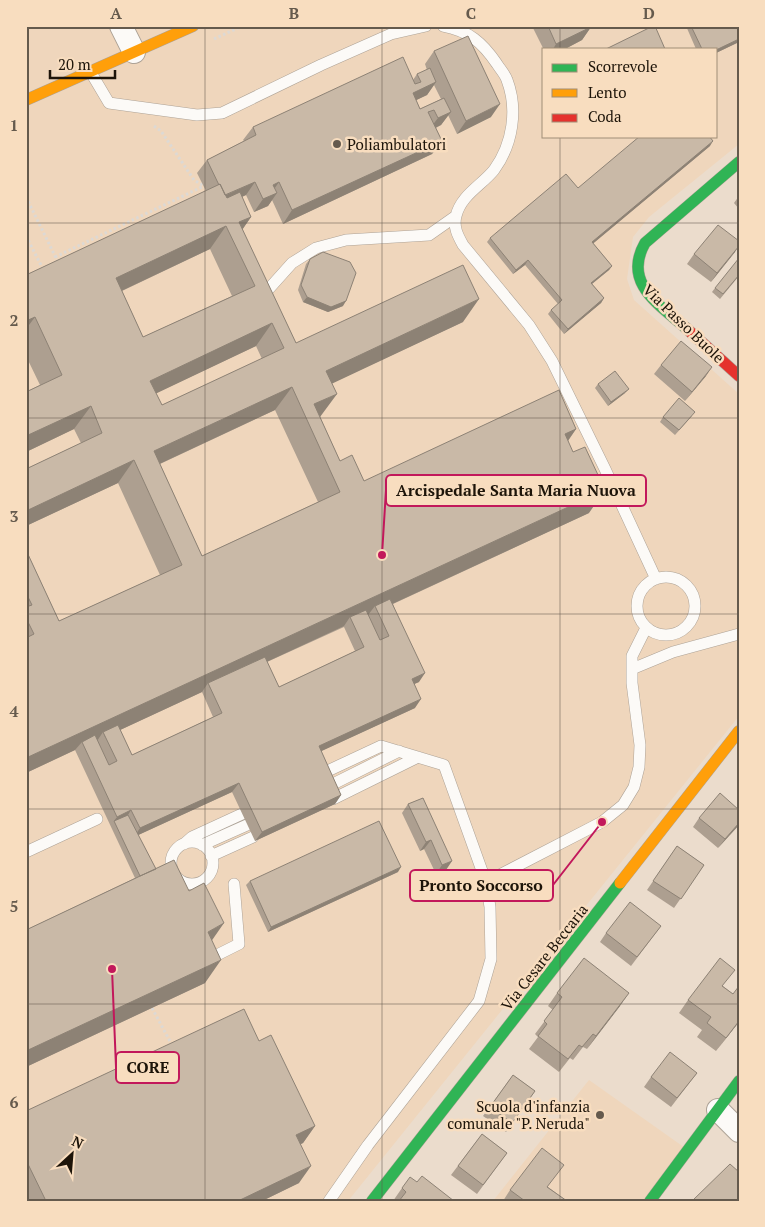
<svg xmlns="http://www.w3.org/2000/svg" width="765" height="1227" viewBox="0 0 765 1227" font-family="'PT Serif',serif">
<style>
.built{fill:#efd6bc;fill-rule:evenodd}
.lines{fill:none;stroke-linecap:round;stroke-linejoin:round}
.lane-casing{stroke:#ada296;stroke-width:12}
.street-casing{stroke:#ada296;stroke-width:24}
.fast-casing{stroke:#ada296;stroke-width:12}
.slow-casing{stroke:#ada296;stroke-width:12}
.jam-casing{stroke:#ada296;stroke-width:12}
.path{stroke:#ddd9d4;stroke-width:3;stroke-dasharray:2.5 2.5;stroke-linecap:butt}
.lane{stroke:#fcfaf7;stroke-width:11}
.street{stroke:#fcfaf7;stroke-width:22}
.fast{stroke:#30b455;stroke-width:11}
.slow{stroke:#ff9f0a;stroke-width:11}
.jam{stroke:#e5322d;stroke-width:11}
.wall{fill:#ad9f90;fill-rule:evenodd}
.shaded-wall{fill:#8d8275}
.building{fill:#c9b9a7;stroke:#8d8275;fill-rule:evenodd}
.grid{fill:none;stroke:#655a4d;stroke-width:1;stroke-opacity:0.55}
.poi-dot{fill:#655a4d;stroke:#f8ddbf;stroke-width:2}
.labels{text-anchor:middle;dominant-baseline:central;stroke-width:5;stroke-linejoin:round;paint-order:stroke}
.poi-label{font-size:15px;fill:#1d1409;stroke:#f8ddbf;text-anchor:start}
.street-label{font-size:15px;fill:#1d1409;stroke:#f8ddbf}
.leader{fill:none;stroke:#c2185b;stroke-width:2}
.callout-dot{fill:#c2185b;stroke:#f8ddbf;stroke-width:2}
.callout{fill:#f8ddbf;stroke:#c2185b;stroke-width:2}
.callout-label{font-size:16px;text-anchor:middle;font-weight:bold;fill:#1d1409}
.neatline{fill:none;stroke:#655a4d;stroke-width:2}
.grid-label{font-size:16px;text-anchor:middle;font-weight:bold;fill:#655a4d}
</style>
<rect width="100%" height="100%" fill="#ebdccc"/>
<path class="built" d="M26,26H739V144L649,217L633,237L627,279L634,300L739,394V716L348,1201H26ZM544,49H716V136H544Z
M589,1080L688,1150L650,1201H493Z"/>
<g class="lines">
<defs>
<path id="lane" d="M443,26C469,31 482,42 497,64C500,69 505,74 507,80C518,109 513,144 494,170C482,185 461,195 456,216C453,227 458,236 463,245L529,325L552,361L605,469L656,579
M90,71L109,103L197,115L222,113L321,65L391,34L426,26
M258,296L266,292L292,263L316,248L346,240L429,235L456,216
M637 606a29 29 0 1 1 58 0a29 29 0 1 1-58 0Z
M632,669L673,652L739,634
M321,774L381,746L444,765L486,882L490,907L491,959L479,1001L368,1145L329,1201
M327,787L399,751
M333,799L418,757
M171 863a21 21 0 1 1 42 0a21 21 0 1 1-42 0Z
M184,844L192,837L242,814
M202,845L247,825
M26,852L97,819
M211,856L253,837
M486,882L602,822L623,805L634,787L639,767L640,745L632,683V656L646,628
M208,956L209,959L239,944L234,884"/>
<path id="street" d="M121,26L134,52
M718,1110L739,1131"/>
<path id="fast" d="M686,328C660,305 622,283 645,243L739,162
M372,1201L620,883
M650,1201L739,1081"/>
<path id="slow" d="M26,100L193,26
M620,883L739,731"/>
<path id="jam" d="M686,328L739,376"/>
</defs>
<use href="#lane" class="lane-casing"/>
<use href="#street" class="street-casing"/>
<use href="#fast" class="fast-casing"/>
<use href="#slow" class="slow-casing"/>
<use href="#jam" class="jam-casing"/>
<path class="path" d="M214,39L242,26
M154,126L161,131L194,180L204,186
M26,197L59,264
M26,236L44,271
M55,257L204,186
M152,1008L172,1045"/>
<use href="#lane" class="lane"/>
<use href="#street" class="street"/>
<use href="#fast" class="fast"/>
<use href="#slow" class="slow"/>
<use href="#jam" class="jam"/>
</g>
<path class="wall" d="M532,26H591V27L582,40L565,49H544V50Z
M686,26H739V42L716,53V49H696Z
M434,51L491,117L457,134L448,115L441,125L436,128L442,141L432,154L283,224L272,200L268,206L254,212L246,195L242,197L251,217L242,230L296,343L463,322L332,383L320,417L340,461L364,481L576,429L568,441L589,513L393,604L419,682L414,684L415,708L321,751L341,795L335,804L255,841L232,792L138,835L156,869L212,941L205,983L26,1067V930L135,878L75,750L26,773V550L59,621L160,575L118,483L26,526V469L81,443L74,429L26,452V392L40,385L26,356V275L206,191L197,173L207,160L244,141L243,140L253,127L413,80L417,74L427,70L425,64ZM434,85L441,99L420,109L416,100L427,95ZM210,249L232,296L143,337L122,291ZM256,346L262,359L162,405L156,393ZM275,410L318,502L202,556L160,464ZM344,627L355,651L279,687L267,662ZM202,692L213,717L132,755L120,730Z
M710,146L593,243L612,266L609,270L592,284L604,298L601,303L564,334L548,314L551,310L558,304L525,265L513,274L487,242L490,238L578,188Z
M739,196V209L734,203Z
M735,252L711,282L687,264L694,254Z
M310,259L343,306L328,312L303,302L298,290L306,264Z
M739,276L720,299L712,292L715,288Z
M661,365L706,376L685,401L654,374Z
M598,384L625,393L608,406L595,388Z
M692,416L675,435L660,422L663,417Z
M423,798L446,870L436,874L424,849L420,851L402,813L408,804Z
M739,810V825L718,848L693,827L699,818Z
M677,846L704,865L674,908L647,890Z
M398,872L268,932L246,885L250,881Z
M661,926L631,966L600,942L606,933Z
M723,986L733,994L739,1022L716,1051L697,1037L702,1030L679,1013L688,1000Z
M557,993L620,1006L587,1049L583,1047L573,1060L570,1058L559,1072L529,1049L538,1037L535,1034L553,1010L548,1006Z
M259,1041L315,1126L303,1143L301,1144L299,1183L262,1201H26V1111Z
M697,1073L671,1107L644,1087L651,1077Z
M513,1075L535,1091L506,1132L483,1116Z
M482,1134L507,1153L477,1194L451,1175Z
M417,1182L454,1201H393L402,1188Z
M548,1187L567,1201H503L510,1190Z"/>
<path class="shaded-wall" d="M591,27L582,40L565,49H553L556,44Z
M739,39V42L716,53V50Z
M436,82L427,95L404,106L413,93Z
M500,104L491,117L457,134L466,121Z
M451,112L441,125L428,131L438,118Z
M442,141L432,154L283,224L292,210Z
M713,141L710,146L589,247L592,242Z
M255,182L246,195L214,209L224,196Z
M279,182L270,195L273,185Z
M277,193L268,206L254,212L263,199Z
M251,217L235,240L239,222Z
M226,226L210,249L100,301L116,278Z
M739,246L735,252L711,282L717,273Z
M528,260L525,265L513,274L516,270Z
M612,266L609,270L588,287L591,283Z
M307,297L346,301L343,306L328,312L303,302Z
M604,298L601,303L564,334L568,329Z
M479,299L463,322L310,394L326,371Z
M35,317L26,329V321Z
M272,323L256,346L134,404L150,381Z
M712,367L706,376L685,401L692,392Z
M292,387L275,410L140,473L154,451Z
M629,389L625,393L608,406L611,402Z
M337,394L320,417L308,423L314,404Z
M91,406L74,429L26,452V436Z
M576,429L560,452L565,434Z
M134,460L118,483L26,526V511Z
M605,490L589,513L377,611L375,606L368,615L350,617L344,626L210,688L208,683L202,692L105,737L103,732L97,741L82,742L75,750L26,773V758Z
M425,673L419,682L405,688L412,679Z
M421,699L415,708L313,755L319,746Z
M239,783L232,792L134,837L140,828Z
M341,795L335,804L255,841L262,832Z
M131,810L125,820L114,821L117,817Z
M739,823V825L718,848L725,839Z
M431,840L424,849L420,851L426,842Z
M452,861L446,870L436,874L442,865Z
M401,867L398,872L268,932L271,927Z
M224,923L208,946V932Z
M221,960L205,983L26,1067V1051Z
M629,993L620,1006L587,1049L596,1036Z
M739,1021V1022L716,1051L726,1038Z
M315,1126L303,1143L284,1152L296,1135Z
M311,1166L299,1183L262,1201H238Z"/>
<path class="building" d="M548,26H591V27L556,44Z
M653,26H655L665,49H606Z
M691,26H739V39L716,50V49H702Z
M468,36L500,104L466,121L434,51Z
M403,57L415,84L421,82L417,74L430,68L436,82L413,93L420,109L444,98L451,112L438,118L434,110L428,112L442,141L292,210L279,182L273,185L277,193L263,199L255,182L225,195L220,184L219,185L207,160L256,135L253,127Z
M640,136H709L713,141L592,242L612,266L591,283L604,298L568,329L551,310L562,300L528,260L516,270L490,238L566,174L578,188Z
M220,184L227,198L240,192L251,217L239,222L296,343L463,265L479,299L326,371L337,394L314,404L340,461L352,455L364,481L559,390L576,429L565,434L573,452L585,447L605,490L26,758V638L34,634L26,618V607L32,605L26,593V550L59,621L182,565L134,460L26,511V469L102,433L91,406L26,436V392L62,375L35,317L26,321V275ZM226,226L255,286L143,337L116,278ZM272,323L284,348L162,405L150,381ZM292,387L340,492L202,556L154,451Z
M718,225L739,241V246L717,273L694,254Z
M323,252L350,262L356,273L346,301L331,307L307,297L301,285L310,259Z
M739,258V275L723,294L715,288Z
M681,341L712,367L692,392L661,365Z
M615,371L629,389L611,402L598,384Z
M679,398L695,412L679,430L663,417Z
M390,599L425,673L412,679L421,699L319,746L341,795L262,832L239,783L140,828L131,810L117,817L82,742L95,735L109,765L117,761L103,732L118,725L132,755L222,713L208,683L265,657L279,687L364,647L350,617L366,610L380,640L389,636L375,606Z
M720,793L739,810V823L725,839L699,818Z
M423,798L452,861L442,865L431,840L426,842L408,804Z
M128,815L156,869L140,876L114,821Z
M379,821L401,867L271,927L250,881Z
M677,846L704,865L681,899L653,881Z
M174,860L189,891L204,883L224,923L208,932L221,960L26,1051V930Z
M630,902L661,926L637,957L606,933Z
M584,958L629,993L596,1036L593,1034L582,1047L579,1045L568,1059L538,1036L547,1024L544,1021L562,997L557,993Z
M720,958L735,970L722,986L733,994L739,986V1021L726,1038L707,1023L711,1017L688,1000Z
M244,1009L259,1041L271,1035L315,1126L296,1135L311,1166L238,1201H46L26,1160V1111Z
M670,1052L697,1073L677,1098L651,1077Z
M513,1075L535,1091L512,1123L490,1107Z
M482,1134L507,1153L483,1185L458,1166Z
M542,1148L564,1165L547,1187L567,1201H525L510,1190Z
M730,1164L739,1172V1201H692Z
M422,1176L454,1201H399L406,1192L402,1188L410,1177L417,1182Z"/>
<path class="grid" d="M205,26V1201M382,26V1201M560,26V49M560,136V1201M26,223H739M26,418H739M26,614H739M26,809H739M26,1004H739"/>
<g class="poi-dot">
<circle cx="337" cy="144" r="5"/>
<circle cx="600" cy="1115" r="5"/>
</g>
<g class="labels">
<g class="poi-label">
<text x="347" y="144">Poliambulatori</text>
<text x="590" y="1106" text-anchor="end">Scuola d'infanzia<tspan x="590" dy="17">comunale "P. Neruda"</tspan></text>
</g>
<g class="street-label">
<text transform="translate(684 323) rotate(44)">Via Passo Buole</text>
<text transform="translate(544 957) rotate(-52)">Via Cesare Beccaria</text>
</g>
</g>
<path class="leader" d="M382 555L386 490M602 822L553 885M112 969L116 1067"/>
<g class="callout-dot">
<circle cx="382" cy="555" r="5"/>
<circle cx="602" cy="822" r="5"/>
<circle cx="112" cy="969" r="5"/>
</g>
<g class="callout">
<rect x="386" y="475" width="260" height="31" rx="5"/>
<rect x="410" y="870" width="143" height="31" rx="5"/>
<rect x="116" y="1052" width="63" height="31" rx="5"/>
</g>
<g class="callout-label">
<text x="516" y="496">Arcispedale Santa Maria Nuova</text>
<text x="481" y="891">Pronto Soccorso</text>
<text x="148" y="1073">CORE</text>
</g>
<rect width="765" height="1227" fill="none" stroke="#f8ddbf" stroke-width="55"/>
<rect x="542" y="48" width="175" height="90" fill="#f8ddbf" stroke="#a08d76"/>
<rect x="552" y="64" width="25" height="8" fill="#30b455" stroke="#a08d76"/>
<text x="588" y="72" font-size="15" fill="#1d1409">Scorrevole</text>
<rect x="552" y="89" width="25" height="8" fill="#ff9f0a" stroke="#a08d76"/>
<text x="588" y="98" font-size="15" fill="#1d1409">Lento</text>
<rect x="552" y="114" width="25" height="8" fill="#e5322d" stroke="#a08d76"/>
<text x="588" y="122" font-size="15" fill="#1d1409">Coda</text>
<g transform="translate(72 1154) rotate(26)" stroke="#f8ddbf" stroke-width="4" paint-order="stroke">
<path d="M0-4L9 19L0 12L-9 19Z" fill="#1d1409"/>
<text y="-8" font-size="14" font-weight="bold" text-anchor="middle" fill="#1d1409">N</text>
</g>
<path d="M50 70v8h65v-8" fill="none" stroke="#1d1409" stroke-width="2.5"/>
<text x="58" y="70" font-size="15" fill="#1d1409" stroke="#f8ddbf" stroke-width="4" paint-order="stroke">20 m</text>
<rect x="28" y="28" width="710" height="1172" class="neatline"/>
<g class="grid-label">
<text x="116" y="19">A</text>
<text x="294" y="19">B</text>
<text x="471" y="19">C</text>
<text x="649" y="19">D</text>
<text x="14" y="131">1</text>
<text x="14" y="326">2</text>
<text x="14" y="522">3</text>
<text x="14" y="717">4</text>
<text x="14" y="912">5</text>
<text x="14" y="1108">6</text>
</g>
</svg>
